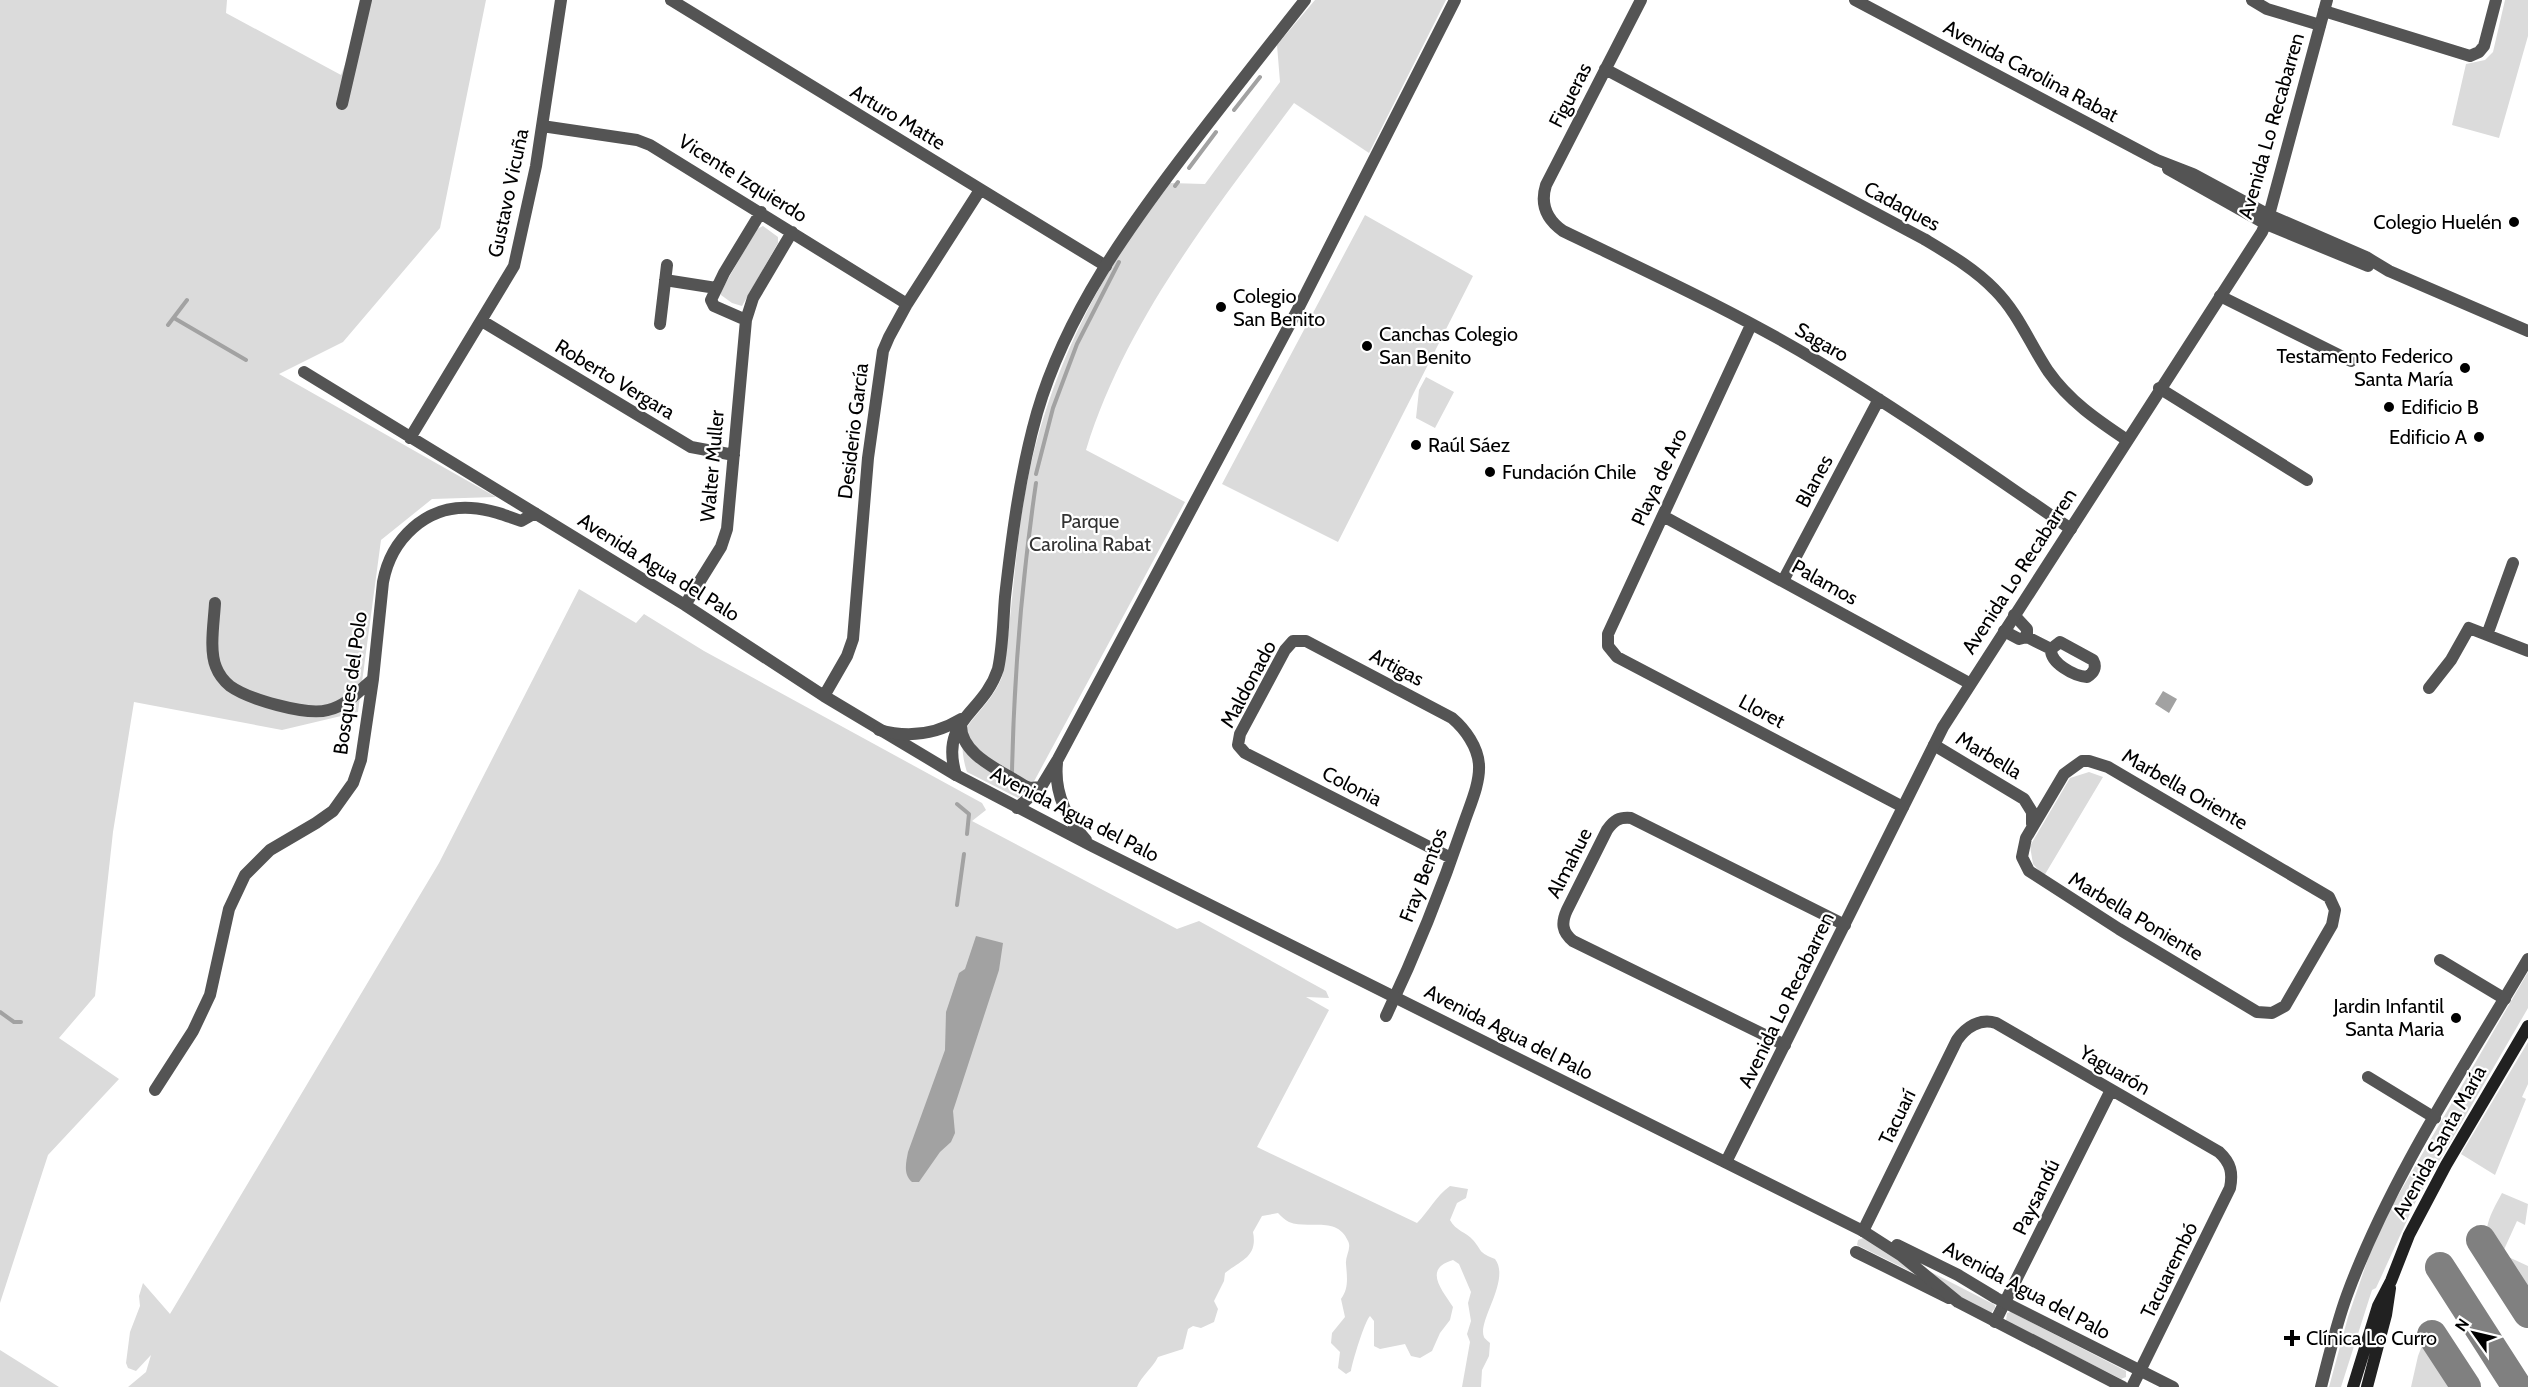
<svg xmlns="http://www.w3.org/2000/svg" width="2528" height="1387" viewBox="0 0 2528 1387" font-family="Cabin,sans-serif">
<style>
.green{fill:#dbdbdb}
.water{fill:#a2a2a2}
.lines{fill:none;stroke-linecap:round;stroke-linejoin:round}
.stream{stroke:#a2a2a2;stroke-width:4}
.taxiway{stroke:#808080;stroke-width:30}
.minor{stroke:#545454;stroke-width:12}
.tertiary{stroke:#545454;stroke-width:12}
.secondary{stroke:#212121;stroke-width:12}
.poi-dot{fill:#000;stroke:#fff;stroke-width:2}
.labels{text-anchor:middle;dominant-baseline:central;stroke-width:4.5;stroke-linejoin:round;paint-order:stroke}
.street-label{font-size:20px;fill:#000;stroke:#fff}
.poi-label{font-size:20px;fill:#000;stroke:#fff;text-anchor:start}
.park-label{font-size:20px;fill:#323232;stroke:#fff}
</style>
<rect width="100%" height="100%" fill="#fff"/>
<path class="green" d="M0,0H227L226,13L341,75L370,0H486L440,228L343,342L279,374L496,497L432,499L381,540L358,712L282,730L134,702L113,832L95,996L59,1038L119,1079L48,1155L0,1303Z
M1315,0H1446L1369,153L1294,103C1214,211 1126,320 1086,450L1185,502L1031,787L1018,798L967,772C963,760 959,738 967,727C980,709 993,699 1002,677C1013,615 1014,551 1026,488C1040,413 1069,339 1108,273C1126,242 1148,213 1169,183L1205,184L1280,82L1277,45Z
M2505,0H2528V36L2499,138L2452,125L2466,64L2485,60L2493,52Z
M1365,215L1473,276L1338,542L1222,484Z
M763,226L778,237V243L742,306L732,303L721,295V291L757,229Z
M1426,377L1454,392L1435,428L1416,418L1419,390Z
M579,589L636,623L644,614L704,651L982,803L986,810L972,821L1177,929L1199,921L1326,991L1329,998L1306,997L1329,1010L1257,1147L1417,1223C1429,1211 1436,1196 1450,1186L1468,1189L1466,1198L1457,1203L1450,1220C1456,1231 1466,1232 1473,1240C1483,1252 1478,1252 1495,1259C1511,1280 1477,1321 1484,1337C1484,1338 1489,1342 1490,1343L1489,1356L1482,1370L1481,1387H1462L1470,1342L1467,1334L1471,1321L1468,1303L1471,1292L1459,1264L1453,1260C1422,1269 1443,1291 1453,1307L1450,1320L1440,1333L1432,1351L1420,1358L1411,1356L1405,1344L1380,1349L1374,1346V1321L1370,1316C1365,1320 1352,1363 1351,1371L1346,1374L1338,1368L1340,1352L1331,1343L1332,1333L1345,1317L1341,1299C1349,1288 1347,1277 1346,1264C1345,1256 1352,1248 1348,1241C1337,1215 1308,1230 1289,1222C1285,1220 1281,1216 1278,1213L1262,1216L1253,1232C1258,1257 1241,1260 1225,1273L1224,1281L1214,1301L1218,1309L1214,1322L1201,1328L1193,1326L1188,1329L1183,1349L1158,1357C1152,1369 1142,1375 1137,1387H128L146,1372L151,1355L136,1371L128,1368L126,1363L130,1332L140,1306L139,1296L143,1283L170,1314L439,863Z
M2089,772L2103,777L2044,876L2033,864L2030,846L2070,778Z
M2528,972V1008L2415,1203L2376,1288L2372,1290L2341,1387H2329L2348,1317L2370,1253L2389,1211Z
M2528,1042V1084L2522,1097L2526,1099L2495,1175L2461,1154Z
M2502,1193L2528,1204L2525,1225L2517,1221L2502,1254L2528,1266V1307C2516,1288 2484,1251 2487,1228C2489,1216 2496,1204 2502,1193Z
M1863,1238L1891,1252L1924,1278L1857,1245L1858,1240Z
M1927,1270L1995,1305V1308L1991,1313L1948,1292Z
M2011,1312L2126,1371V1377L2121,1379L2006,1321L2007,1313Z
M2425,1338H2430L2461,1387H2411L2418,1356Z
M0,1350L59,1387H0Z"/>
<path class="water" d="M2163,691L2177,699L2169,713L2155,704Z
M976,936L1003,943L999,970L953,1111L955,1133L951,1142L940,1152L919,1182H912C903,1174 906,1163 908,1152L945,1050L946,1012L959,973L965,969Z"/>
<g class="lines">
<path class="stream" d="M1234,110L1260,77
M1189,168L1216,132
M1175,186L1178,182
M174,318L246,360
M168,325L187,300
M1036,474L1053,408L1077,344L1119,262
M1012,772C1014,675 1022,579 1036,483
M957,804L969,814L967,834
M957,905L964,854
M0,1012L14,1022H21"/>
<path class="taxiway" d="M2481,1240L2528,1313
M2440,1267L2517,1387
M2432,1335L2466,1387"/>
<path class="minor" d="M671,0L1106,266
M1641,0L1546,185C1540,204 1546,219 1563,231C1648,272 1736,312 1817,361C1904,413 1987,472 2071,529
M2252,0L2267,9L2320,25
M2324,11L2470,56L2479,52L2484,46L2496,0
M1605,69L1924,239C1949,254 1975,269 1995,290C2018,313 2030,344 2048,371C2069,401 2097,420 2127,440
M342,104L366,0
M542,126L637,140L650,145L907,304
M665,280L716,288
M2220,296L2351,361
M746,320L714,306L711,300L724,273L761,212
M482,321L691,447L734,455
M660,324L667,265
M1751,325L1608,634V646L1617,657L1903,807
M304,372L685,605L824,696L956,775
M2159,388L2307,480
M410,438L514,266L536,166L561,0
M1663,516L1969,683
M1783,581L1879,399
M215,603C214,622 209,650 216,667C219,675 224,681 230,686C248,699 306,716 328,710C346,706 359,691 373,679
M685,605L721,547L727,529L746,320L753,298L792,232
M2004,631L2019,639L2027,637V629L2014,615
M2487,635L2528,651
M2027,637L2051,649
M2060,642L2093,660C2097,667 2094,673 2087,677C2074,676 2050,663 2051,649Z
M2429,688L2451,660L2469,628L2487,635L2513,563
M824,696L847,656L853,639L868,458L883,351L889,337L907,304L980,190
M1934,745L2024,799L2032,812V824
M2082,761H2089L2108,767L2329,897L2335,910L2332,925L2285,1006L2272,1013L2257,1012L2119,929L2029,871L2022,857L2026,838L2064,774Z
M2440,960L2505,999
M1386,1016C1416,953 1442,888 1464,823C1470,805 1480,784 1479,765C1478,747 1465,729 1452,718L1306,641H1293L1285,650L1240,734L1238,745L1245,753L1451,858
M1785,1045L1573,941C1562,932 1561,923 1567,910L1607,830C1614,820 1619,817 1631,818L1845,925
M2368,1077L2435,1118
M155,1090L193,1031L210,995L229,909L245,875L270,850L316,823L333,811L353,783L361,760L373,679L383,582C391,539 426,505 471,508C489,509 505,515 521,521L535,513
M1863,1231L1957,1040C1966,1027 1980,1018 1996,1023L2219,1152C2231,1163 2233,1173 2230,1188L2132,1387
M1856,1252L1949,1298
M1995,1322L2111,1090"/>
<path class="tertiary" d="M1305,0C1267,48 1230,95 1193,143C1130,225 1066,313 1037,413C1020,473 1012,535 1005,597C1003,621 1003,646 998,669C983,715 939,719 956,775L1092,846L1863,1231L1902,1256L1958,1302L2123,1387
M1855,0L2157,160L2193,174L2269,215L2366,257L2389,271L2528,331
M2168,169L2266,224L2368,266
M961,723C959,755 1002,771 1025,786L1030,788L1041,787
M879,730C908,738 935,735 961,719
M1057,763C1054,793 1067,819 1086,840
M1017,808L1041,787L1058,759L1298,309L1455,0
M1726,1162L1943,727L2262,232L2269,215L2327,0
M1897,1245L1958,1275L1996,1298L2173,1387
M2321,1387C2329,1356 2336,1325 2347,1295C2391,1176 2464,1068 2528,959"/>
<path class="secondary" d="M2353,1387L2378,1306L2391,1281L2409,1235L2446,1165L2528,1026
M2367,1387L2386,1315L2390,1288"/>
</g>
<g class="poi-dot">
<circle cx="2514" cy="222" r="6"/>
<circle cx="1221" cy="307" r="6"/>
<circle cx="1367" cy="346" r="6"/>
<circle cx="2465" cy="368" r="6"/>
<circle cx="2389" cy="407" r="6"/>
<circle cx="2479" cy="437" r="6"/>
<circle cx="1416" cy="445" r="6"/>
<circle cx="1490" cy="472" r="6"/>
<circle cx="2456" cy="1018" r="6"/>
<path d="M2289 1329h6v6h6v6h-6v6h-6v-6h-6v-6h6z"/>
</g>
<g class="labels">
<g class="street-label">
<text transform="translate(2031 71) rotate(28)">Avenida Carolina Rabat</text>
<text transform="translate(1570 95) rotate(-63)">Figueras</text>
<text transform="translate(898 117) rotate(31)">Arturo Matte</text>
<text transform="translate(2271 126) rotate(-74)">Avenida Lo Recabarren</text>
<text transform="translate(743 178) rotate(32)">Vicente Izquierdo</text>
<text transform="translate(508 193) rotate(-78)">Gustavo Vicuña</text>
<text transform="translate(1902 206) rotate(28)">Cadaques</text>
<text transform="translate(1822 342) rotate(30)">Sagaro</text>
<text transform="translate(615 379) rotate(31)">Roberto Vergara</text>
<text transform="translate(853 431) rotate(-83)">Desiderio García</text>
<text transform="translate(712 466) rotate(-85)">Walter Muller</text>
<text transform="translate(1659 477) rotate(-65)">Playa de Aro</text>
<text transform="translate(1814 481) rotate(-62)">Blanes</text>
<text transform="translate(659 567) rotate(32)">Avenida Agua del Palo</text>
<text transform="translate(2019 571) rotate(-57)">Avenida Lo Recabarren</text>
<text transform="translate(1825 582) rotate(29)">Palamos</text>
<text transform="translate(1397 667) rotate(28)">Artigas</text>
<text transform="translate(350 683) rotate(-82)">Bosques del Polo</text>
<text transform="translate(1248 684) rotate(-62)">Maldonado</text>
<text transform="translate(1762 711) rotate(28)">Lloret</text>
<text transform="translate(1989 755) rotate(31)">Marbella</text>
<text transform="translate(1352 786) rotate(27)">Colonia</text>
<text transform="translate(2185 789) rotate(30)">Marbella Oriente</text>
<text transform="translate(1075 814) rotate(27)">Avenida Agua del Palo</text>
<text transform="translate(1569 863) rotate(-63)">Almahue</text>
<text transform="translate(1423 875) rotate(-69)">Fray Bentos</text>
<text transform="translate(2136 916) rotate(31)">Marbella Poniente</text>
<text transform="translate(1786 1000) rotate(-64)">Avenida Lo Recabarren</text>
<text transform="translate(1509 1032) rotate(27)">Avenida Agua del Palo</text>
<text transform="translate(2115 1070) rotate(30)">Yaguarón</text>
<text transform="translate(1897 1117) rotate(-64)">Tacuarí</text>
<text transform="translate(2439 1142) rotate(-61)">Avenida Santa María</text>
<text transform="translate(2036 1197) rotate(-64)">Paysandú</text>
<text transform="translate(2169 1270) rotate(-64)">Tacuarembó</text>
<text transform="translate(2027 1290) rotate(28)">Avenida Agua del Palo</text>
</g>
<g class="poi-label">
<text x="2502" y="222" text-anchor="end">Colegio Huelén</text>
<text x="1233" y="296">Colegio<tspan x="1233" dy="23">San Benito</tspan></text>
<text x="1379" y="334">Canchas Colegio<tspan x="1379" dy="23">San Benito</tspan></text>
<text x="2453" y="356" text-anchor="end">Testamento Federico<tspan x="2453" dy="23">Santa María</tspan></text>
<text x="2401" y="407">Edificio B</text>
<text x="2467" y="437" text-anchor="end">Edificio A</text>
<text x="1428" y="445">Raúl Sáez</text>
<text x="1502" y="472">Fundación Chile</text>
<text x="2444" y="1006" text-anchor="end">Jardin Infantil<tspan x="2444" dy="23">Santa Maria</tspan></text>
<text x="2306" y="1338">Clínica Lo Curro</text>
</g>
<g class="park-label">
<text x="1090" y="521">Parque<tspan x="1090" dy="23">Carolina Rabat</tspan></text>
</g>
</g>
<g transform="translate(2474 1333) rotate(304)" stroke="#ffffff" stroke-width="4.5" paint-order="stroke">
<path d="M0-4.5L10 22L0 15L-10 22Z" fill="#000000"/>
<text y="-9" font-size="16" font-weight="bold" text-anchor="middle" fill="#000000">N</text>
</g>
</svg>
